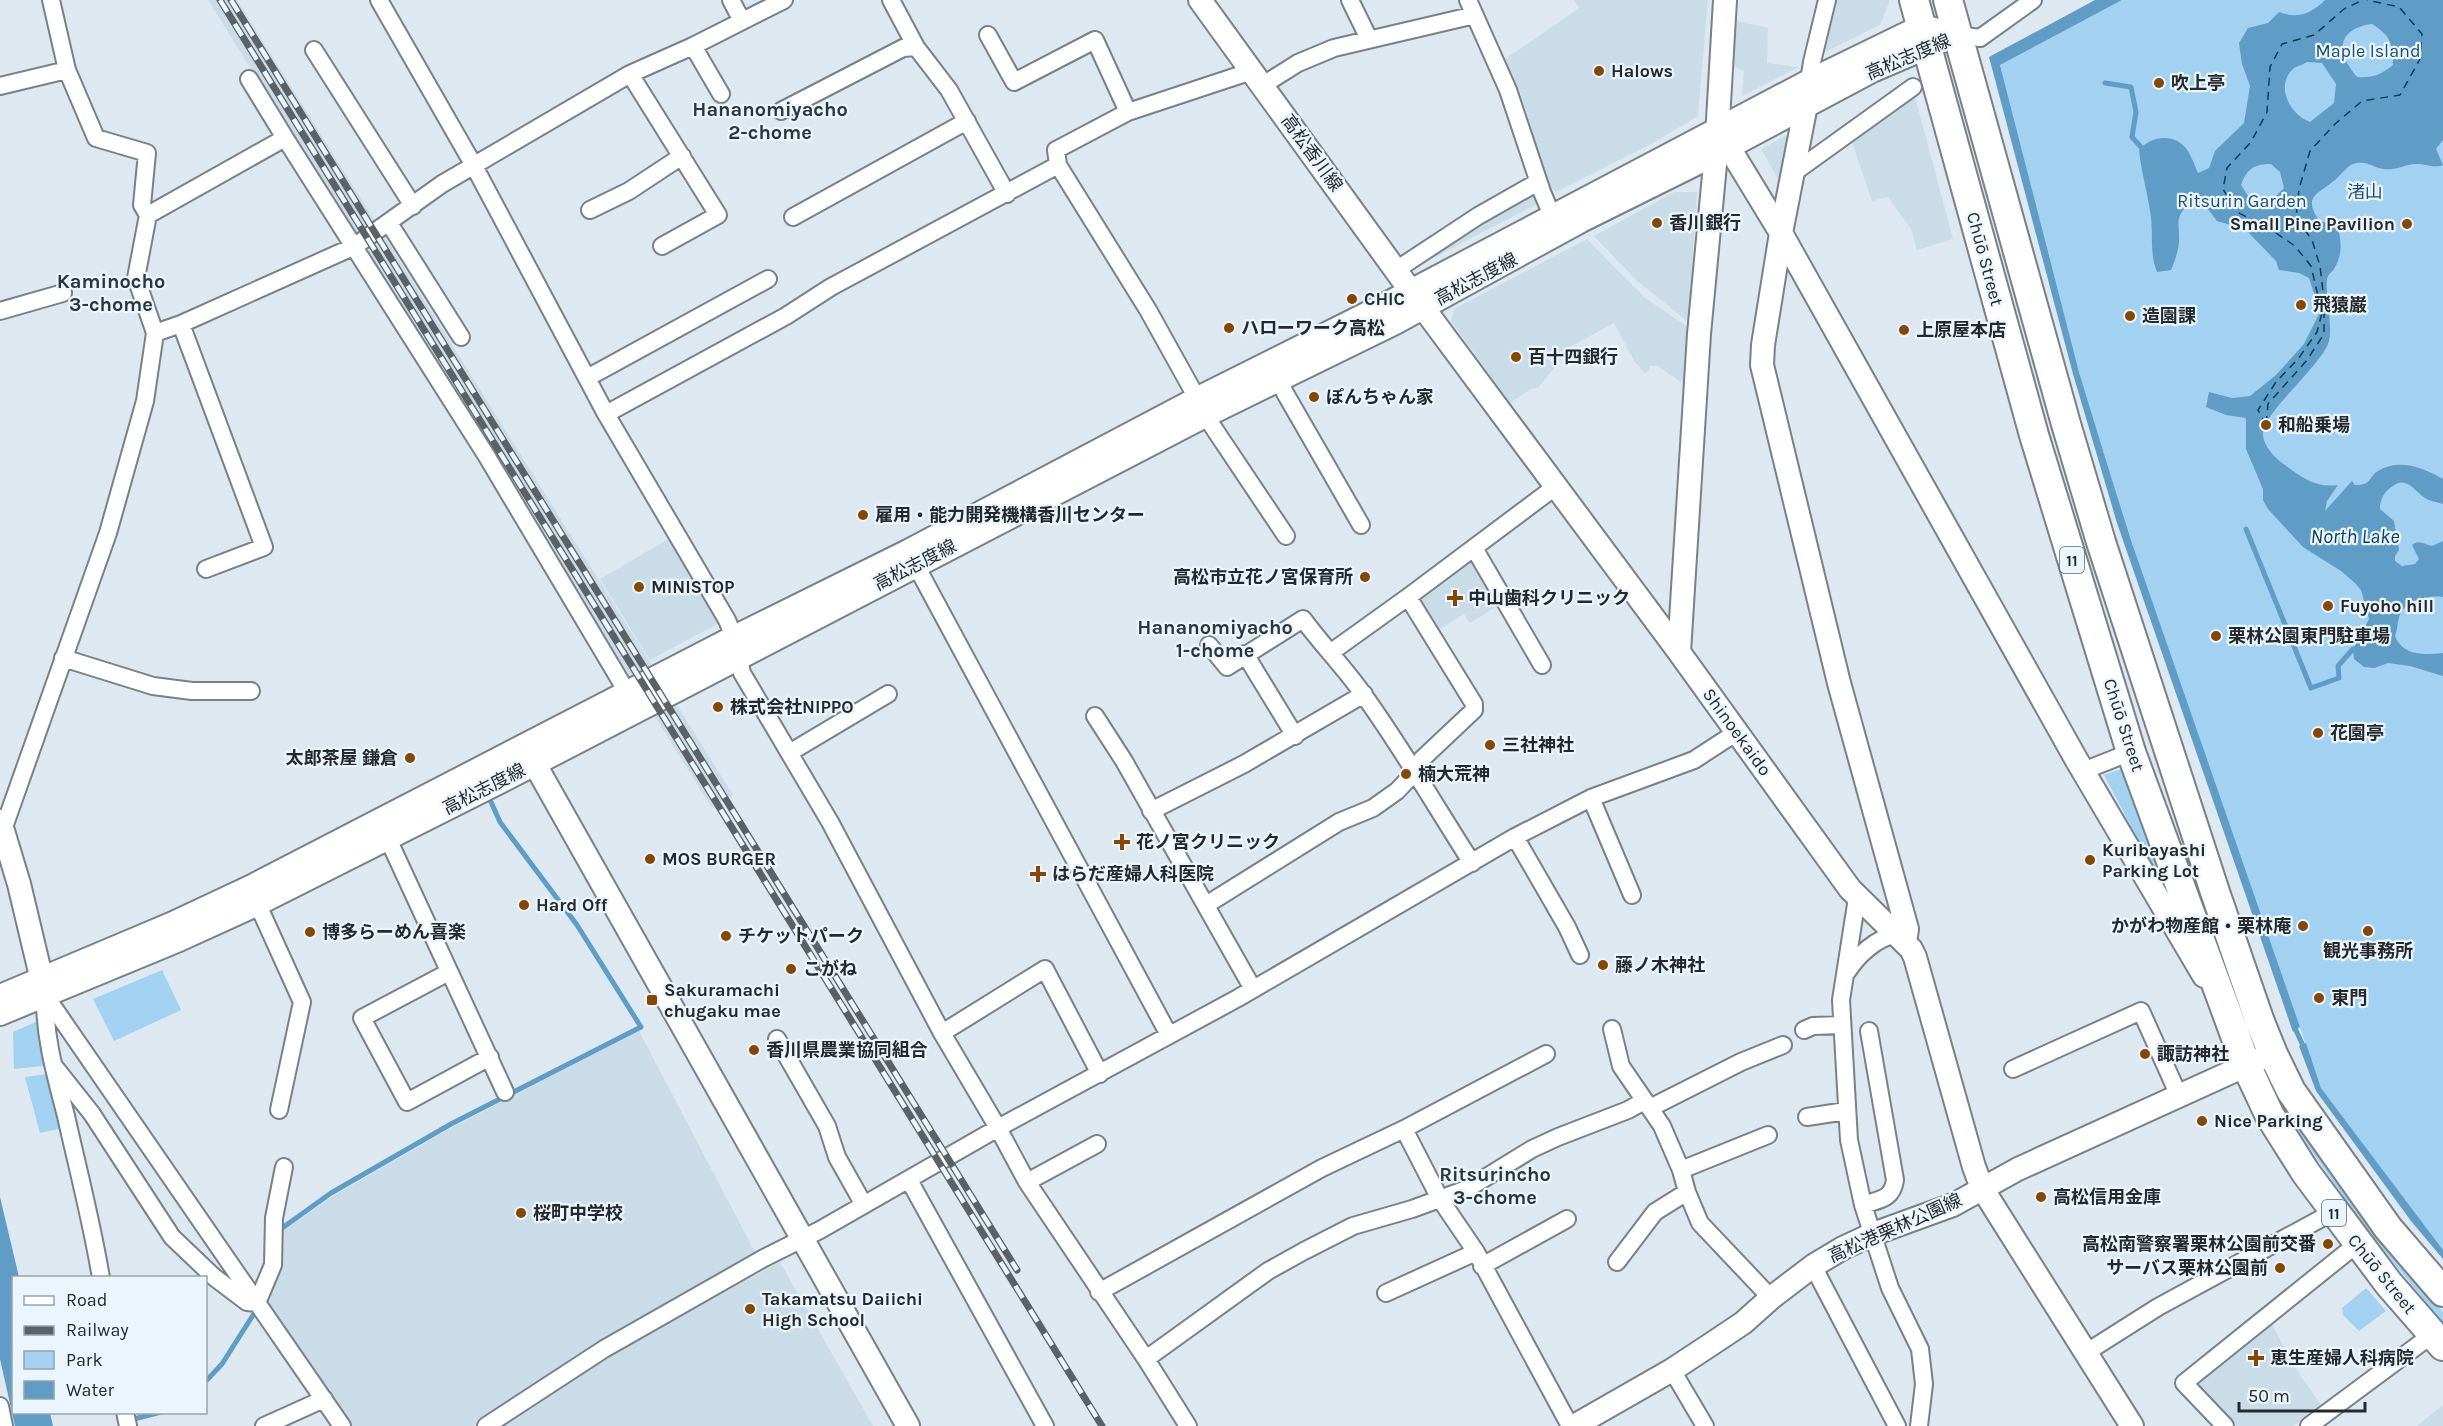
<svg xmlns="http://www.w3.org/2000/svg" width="2443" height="1426" viewBox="0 0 2443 1426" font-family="Karla,'Noto Sans JP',sans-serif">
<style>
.built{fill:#cbdce9}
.green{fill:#a2d1f1}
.water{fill:#5f9dc6;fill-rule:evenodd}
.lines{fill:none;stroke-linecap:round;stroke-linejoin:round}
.stream{stroke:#5f9dc6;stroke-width:5}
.ferry{stroke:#093d59;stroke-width:1.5;stroke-dasharray:8 6;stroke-linecap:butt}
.street-casing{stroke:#778188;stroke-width:20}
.secondary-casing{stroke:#778188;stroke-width:26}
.highway-casing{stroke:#778188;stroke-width:32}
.street{stroke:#fff;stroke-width:16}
.secondary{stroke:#fff;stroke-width:22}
.highway{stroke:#fff;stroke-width:28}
.rail-casing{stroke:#5b6165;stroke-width:7}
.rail{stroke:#ebf5fd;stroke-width:4.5;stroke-dasharray:14;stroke-linecap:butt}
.poi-dot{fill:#844704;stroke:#ebf5fd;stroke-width:2}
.labels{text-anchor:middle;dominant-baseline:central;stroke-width:4.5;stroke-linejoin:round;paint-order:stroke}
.shield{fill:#ebf5fd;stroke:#60666b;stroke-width:1.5}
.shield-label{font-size:16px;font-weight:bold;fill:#25292c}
.park-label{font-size:18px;fill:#1d4d6a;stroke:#ebf5fd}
.street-label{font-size:18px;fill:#25292c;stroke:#ebf5fd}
.poi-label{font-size:18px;font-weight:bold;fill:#25292c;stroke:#ebf5fd;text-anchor:start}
.neighbourhood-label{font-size:20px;font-weight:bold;fill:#2c353b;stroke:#ebf5fd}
.water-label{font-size:20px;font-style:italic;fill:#093d59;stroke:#ebf5fd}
</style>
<rect width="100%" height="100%" fill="#dde8f0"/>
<path class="built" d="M208,0H237L733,795L712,808Z
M1574,0H1708L1698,116L1653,143L1556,192L1549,187L1520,91L1513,83L1504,60L1579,8Z
M1833,0H1889V2L1880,25L1823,53Z
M1737,21L1768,28L1767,63L1799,67L1742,96L1744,71L1735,67L1734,61Z
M1914,93L1953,239L1917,250L1911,229L1888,197L1872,201L1851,139Z
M1787,135L1791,144L1783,178L1778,179L1761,149Z
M1532,189L1538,197L1537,204L1420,265L1412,262Z
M1674,192H1697L1688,322L1636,280L1594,236Z
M1587,239L1644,297L1688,327L1685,383H1682L1658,366H1650L1649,370L1645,373L1634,361L1614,323L1548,359L1555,367L1538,388L1531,389L1510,403L1451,321L1454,309Z
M672,537L721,622L650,660L600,579Z
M1466,559L1474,561L1499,605L1470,623L1464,614L1434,633L1414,595Z
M639,1031L757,1256L601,1341L473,1426H351L266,1303L280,1266L282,1231L333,1196L453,1127Z
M780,1262L873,1426H502L608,1356Z
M2270,1321L2300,1375L2322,1406L2293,1426H2231L2191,1384Z
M2443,1405V1426H2417Z"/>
<path class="green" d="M2122,0H2443V1250L2321,1088L2137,558L2105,457L2079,372L2000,65Z
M2125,768L2164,875L2158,877L2104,775Z
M162,970L181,1010L114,1041L93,999Z
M38,1021L44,1066L14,1069L13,1032Z
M48,1074L62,1128L40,1133L25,1077Z
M2293,1115L2407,1269L2443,1312V1323L2364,1226L2288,1117Z
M2366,1288L2386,1311L2359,1331L2343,1315L2342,1308Z"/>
<path class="water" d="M2095,0H2122L2000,65L2079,372L2105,457L2132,543L2300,1027L2293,1032L2117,523L2073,374L1989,57Z
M2325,0H2443V140L2436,149L2443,165C2432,169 2426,163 2416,164C2406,164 2394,171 2384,169C2374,168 2368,161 2357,163C2348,164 2342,174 2335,180C2317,195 2302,196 2320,222H2329L2338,229C2342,243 2342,256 2334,269C2332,272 2327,275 2327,280C2325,295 2334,330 2328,344C2318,368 2265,412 2263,432C2262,445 2275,458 2285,465C2302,478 2316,488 2338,485L2327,501L2325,511L2352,481L2355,485C2373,485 2367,478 2378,471C2400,458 2423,468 2443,479V504C2437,502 2429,501 2425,498C2411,488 2406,475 2390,488C2383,494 2380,500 2380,509L2394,521L2399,550L2395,556V561L2402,566L2415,564L2419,559L2412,545C2419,539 2424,544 2432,546L2443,541V597C2428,595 2403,600 2399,618C2397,624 2398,629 2395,636C2403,656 2424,655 2443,653V676L2410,666L2388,663L2374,668L2364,667L2354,659L2353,649L2369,619L2361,590L2355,583L2341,571L2303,547L2268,509L2263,500V489L2246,449V418L2226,415L2206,407L2209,392L2232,398L2250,396L2276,375L2304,344L2320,312L2309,278L2299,273L2279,270L2276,261L2245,229L2217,221L2207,208L2191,202C2173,218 2180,222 2179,242C2178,252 2175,261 2171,270L2157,272C2149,252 2154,232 2150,211C2147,190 2141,171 2139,150C2152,135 2176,133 2188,151C2192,158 2195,166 2198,173L2209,168L2215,151L2244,123L2250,86L2242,64L2239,43L2248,28L2268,23L2279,12C2297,19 2311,14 2325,0ZM2372,24C2390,35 2393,43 2393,65C2381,75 2372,78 2357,77C2336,53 2336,29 2372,24ZM2307,62L2322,63L2336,84L2334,103L2310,122C2290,115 2274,85 2294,68C2298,66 2304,64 2307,62ZM2271,164L2280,172L2284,188L2266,206L2254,205L2241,185C2247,169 2254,164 2271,164Z
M2306,1043L2321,1088L2443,1250V1259L2411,1221L2316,1091L2299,1046Z
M0,1197L19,1277L14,1278V1412L50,1413L53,1426H15L0,1359Z"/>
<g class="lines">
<path class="stream" d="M2105,83L2131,87L2136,112L2132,137L2141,147
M2246,529L2311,688L2339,678L2338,666L2353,649
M2294,1026L2305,1050
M278,1231L331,1193L451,1124L641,1027L577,925L500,822L491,802
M206,1381L222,1364L255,1312
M135,1425L134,1419L161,1412"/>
<path class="ferry" d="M2266,424L2268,404L2307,360L2324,334V300L2320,266L2312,240L2296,218L2299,189L2310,151L2335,124L2362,101L2400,95L2420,59L2422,34L2399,7L2367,0
M2266,425L2258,410L2276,382L2298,359L2317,332L2322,313L2311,266L2295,246L2270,229L2237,212L2223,189L2227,168L2251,142L2267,112L2270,67L2282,44L2314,35L2344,9L2363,0"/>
<defs>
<path id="street" d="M51,0L67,70
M379,0L473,164L606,414L727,620L734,637L742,673L830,822L942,1033L998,1128L1027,1182L1146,1359L1188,1426
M731,0L742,21
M891,0L916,47L949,90L1007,194
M1350,0L1369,39
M1468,0L1508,90L1542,192L1556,225
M988,35L1014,82L1095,40L1128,112
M1957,35L1980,38L2033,0
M693,46L721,94
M314,50L413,206
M1252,71L1128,112L1056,150L1058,165L1148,310L1213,427L1286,536
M630,74L718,215L662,246
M249,79L285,138
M1809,81L1812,62L1827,0
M1263,85L1298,63L1334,48L1475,15
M0,86L67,70L96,138L147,153L142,205L148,215L136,278L155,333
M781,111L903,48L916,47
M1792,174L1913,87
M590,210L629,191L682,156
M148,215L285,138L486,455L627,692
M793,217L967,121
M389,223L461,337
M1396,270L1478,216L1538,182
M0,311L63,293
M181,324L264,547L206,569
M1275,371L1285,393L1361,525
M587,378L768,279
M606,414L786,316L831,287L1058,165
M1474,548L1542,665
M912,558L1169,1035
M1209,645L1227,667L1303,619C1322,645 1344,667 1363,694C1402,748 1436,807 1472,863
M1330,653L1408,597L1555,487
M1245,654L1295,736
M63,658L153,686L192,691H251
M1095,716L1124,761L1253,989
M789,753L888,694
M2083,771L2131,752
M1591,798L1632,895
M1151,811L1244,764L1364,694
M383,828L505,1092
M3,830L108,533L145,401L155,333L181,324L355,246L442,184L630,74L693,46L784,0
M1515,837L1567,927L1580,955
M254,896L302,1002L279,1110
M1857,898L1841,1000L1849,1140L1863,1205L1890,1288L1920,1349L1924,1384L1919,1426
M1206,905L1339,822L1373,808L1397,791L1414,773L1422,759L1474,710V704L1408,597
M449,972L362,1018L407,1102L490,1057
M1847,972C1858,955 1876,938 1897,934
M45,995L342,1426
M45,995C44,1036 56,1077 66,1116C78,1170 92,1223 101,1278
M1612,1029L1621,1066L1662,1126L1681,1170L1687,1192L1700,1223L1771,1298
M1804,1030L1813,1026L1841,1025
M942,1033L1045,969L1100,1074
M777,1039L827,1126L837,1157L864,1205
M54,1066L92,1114L172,1237L214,1277L247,1302L257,1303L273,1265L274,1218L284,1167
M2013,1069L2141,1011L2179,1096
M1650,1108L1741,1062L1783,1045
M1807,1117L1846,1111
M1404,1129L1440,1199L1476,1252L1570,1426
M1681,1170L1768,1135
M909,1180L1045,1426
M1027,1182L1097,1144
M1863,1205C1880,1199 1892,1200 1895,1180L1869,1031
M1617,1262L1655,1212L1687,1192
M1482,1266L1567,1219
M1813,1266L1897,1426
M1099,1292L1322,1168L1404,1129L1546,1054
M1386,1293L1476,1252
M2087,1352L2158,1307L2333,1212
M1146,1359L1268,1271L1304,1251L1353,1226L1412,1209L1467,1189L1532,1149L1558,1137L1628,1110L1644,1101
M1672,1370L1705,1426
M0,1406L4,1426
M125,1412L128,1426
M264,1426L324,1399
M486,1426L604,1349L764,1258L820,1230L998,1128L1238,998L1515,837L1591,798L1694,760L1737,732
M2225,1426L2184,1383L2357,1244
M2309,1426L2433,1334"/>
<path id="secondary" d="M1200,0L1410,290L1679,652L1850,889L1911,949L1915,957L1974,1167L1982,1188L2132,1426
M1806,105L1781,233L1763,345L1762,365L1839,683L1907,929L1905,942
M1722,136L1781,233L2076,759L2204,976
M1679,652L1699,334L1716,154L1725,0
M528,752L908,1426
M0,821L19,884L45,993
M0,996L171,924L250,887L734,637L908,551L1198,398L1384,305L1809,81L1922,26L1957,35
M0,1014L179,940L258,904L506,779L1207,415L1395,323L1581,221L1716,154L1872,71L1942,41
M1574,1426L1672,1370L1710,1345L1743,1323L1771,1298L1813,1266L1843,1248L1873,1234L1953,1205L2018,1169L2260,1059"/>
<path id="highway" d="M1914,0L2034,435L2131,752L2246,1065L2270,1116L2306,1173L2389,1284L2443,1346
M1948,0L2066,424L2101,542L2215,892L2260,1022L2273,1054L2291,1091L2388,1228L2443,1292"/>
</defs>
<use href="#street" class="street-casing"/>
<use href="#secondary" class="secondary-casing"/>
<use href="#highway" class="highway-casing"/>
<use href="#street" class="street"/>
<use href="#secondary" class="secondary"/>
<use href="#highway" class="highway"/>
<defs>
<path id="rail" d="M220,0L1102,1426
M231,0L1017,1270"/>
</defs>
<use href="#rail" class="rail-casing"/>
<use href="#rail" class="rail"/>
</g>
<g class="poi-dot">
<circle cx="1599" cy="71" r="6"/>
<circle cx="2159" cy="83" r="6"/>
<circle cx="1657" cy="223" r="6"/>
<circle cx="2407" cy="224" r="6"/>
<circle cx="1352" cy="299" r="6"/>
<circle cx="2301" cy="305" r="6"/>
<circle cx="2130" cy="316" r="6"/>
<circle cx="1229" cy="328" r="6"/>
<circle cx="1904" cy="330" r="6"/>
<circle cx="1516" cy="357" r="6"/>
<circle cx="1314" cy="397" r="6"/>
<circle cx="2266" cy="425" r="6"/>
<circle cx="863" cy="515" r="6"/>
<circle cx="1365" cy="577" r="6"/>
<circle cx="639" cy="587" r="6"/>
<path d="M1452 589h6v6h6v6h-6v6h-6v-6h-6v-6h6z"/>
<circle cx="2328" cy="606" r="6"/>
<circle cx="2216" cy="636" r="6"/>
<circle cx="718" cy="707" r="6"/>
<circle cx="2318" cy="733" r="6"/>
<circle cx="1490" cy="745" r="6"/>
<circle cx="410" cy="758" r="6"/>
<circle cx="1406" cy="774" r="6"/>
<path d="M1119 833h6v6h6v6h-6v6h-6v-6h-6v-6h6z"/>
<circle cx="650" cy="859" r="6"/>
<circle cx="2090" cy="860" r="6"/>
<path d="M1035 865h6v6h6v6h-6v6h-6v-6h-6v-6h6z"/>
<circle cx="524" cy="905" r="6"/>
<circle cx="2303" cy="926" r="6"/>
<circle cx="2368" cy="931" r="6"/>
<circle cx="310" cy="932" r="6"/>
<circle cx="726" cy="936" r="6"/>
<circle cx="1603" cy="965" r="6"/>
<circle cx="791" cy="969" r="6"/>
<circle cx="2319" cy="998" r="6"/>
<rect x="646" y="994" width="12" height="12" rx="3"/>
<circle cx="754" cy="1050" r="6"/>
<circle cx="2145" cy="1054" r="6"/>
<circle cx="2202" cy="1121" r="6"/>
<circle cx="2041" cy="1197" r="6"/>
<circle cx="521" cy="1213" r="6"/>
<circle cx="2328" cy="1244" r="6"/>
<circle cx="2280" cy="1268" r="6"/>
<circle cx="750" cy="1309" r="6"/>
<path d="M2253 1349h6v6h6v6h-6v6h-6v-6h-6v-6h6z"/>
</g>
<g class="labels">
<g class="shield">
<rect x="2060" y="547" width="24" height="26" rx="4.5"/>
<rect x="2322" y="1200" width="24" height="26" rx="4.5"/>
</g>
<g class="shield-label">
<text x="2072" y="560">11</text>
<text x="2334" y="1213">11</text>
</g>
<g class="park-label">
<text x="2368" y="51">Maple Island</text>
<text x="2365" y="192">渚山</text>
<text x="2242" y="201">Ritsurin Garden</text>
</g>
<g class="street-label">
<text transform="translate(1908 57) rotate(-23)">高松志度線</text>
<text transform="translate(1312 153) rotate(54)">高松香川線</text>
<text transform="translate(1985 259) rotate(75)">Chūō Street</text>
<text transform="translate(1476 279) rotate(-28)">高松志度線</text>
<text transform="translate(915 565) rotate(-27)">高松志度線</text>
<text transform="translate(2124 725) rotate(72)">Chūō Street</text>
<text transform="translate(1737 732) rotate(54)">Shinoekaido</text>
<text transform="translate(484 789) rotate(-27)">高松志度線</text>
<text transform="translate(1895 1228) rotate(-24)">高松港栗林公園線</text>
<text transform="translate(2382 1274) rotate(51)">Chūō Street</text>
</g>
<g class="poi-label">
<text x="1611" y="71">Halows</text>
<text x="2171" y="83">吹上亭</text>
<text x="1669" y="223">香川銀行</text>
<text x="2395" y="224" text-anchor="end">Small Pine Pavilion</text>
<text x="1364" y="299">CHIC</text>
<text x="2313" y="305">飛猿巌</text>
<text x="2142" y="316">造園課</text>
<text x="1241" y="328">ハローワーク高松</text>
<text x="1916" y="330">上原屋本店</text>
<text x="1528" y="357">百十四銀行</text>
<text x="1326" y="397">ぽんちゃん家</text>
<text x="2278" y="425">和船乗場</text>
<text x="875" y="515">雇用・能力開発機構香川センター</text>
<text x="1353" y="577" text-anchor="end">高松市立花ノ宮保育所</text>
<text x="651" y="587">MINISTOP</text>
<text x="1468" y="598">中山歯科クリニック</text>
<text x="2340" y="606">Fuyoho hill</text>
<text x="2228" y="636">栗林公園東門駐車場</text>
<text x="730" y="707">株式会社NIPPO</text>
<text x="2330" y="733">花園亭</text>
<text x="1502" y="745">三社神社</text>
<text x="398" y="758" text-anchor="end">太郎茶屋 鎌倉</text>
<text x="1418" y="774">楠大荒神</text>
<text x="1136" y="842">花ノ宮クリニック</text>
<text x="2102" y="850">Kuribayashi<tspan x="2102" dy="21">Parking Lot</tspan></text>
<text x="662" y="859">MOS BURGER</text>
<text x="1052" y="874">はらだ産婦人科医院</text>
<text x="536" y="905">Hard Off</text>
<text x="2291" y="926" text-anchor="end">かがわ物産館・栗林庵</text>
<text x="322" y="932">博多らーめん喜楽</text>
<text x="738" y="936">チケットパーク</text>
<text x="2368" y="951" text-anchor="middle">観光事務所</text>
<text x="1615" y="965">藤ノ木神社</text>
<text x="803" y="969">こがね</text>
<text x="664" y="990">Sakuramachi<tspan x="664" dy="21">chugaku mae</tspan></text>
<text x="2331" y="998">東門</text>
<text x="766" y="1050">香川県農業協同組合</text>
<text x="2157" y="1054">諏訪神社</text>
<text x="2214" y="1121">Nice Parking</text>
<text x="2053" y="1197">高松信用金庫</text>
<text x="533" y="1213">桜町中学校</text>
<text x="2316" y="1244" text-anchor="end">高松南警察署栗林公園前交番</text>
<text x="2268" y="1268" text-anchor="end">サーバス栗林公園前</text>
<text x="762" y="1299">Takamatsu Daiichi<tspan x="762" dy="21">High School</tspan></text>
<text x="2270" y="1358">恵生産婦人科病院</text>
</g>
<g class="neighbourhood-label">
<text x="770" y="109">Hananomiyacho<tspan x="770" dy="23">2-chome</tspan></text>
<text x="111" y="281">Kaminocho<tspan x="111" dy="23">3-chome</tspan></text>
<text x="1215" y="627">Hananomiyacho<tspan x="1215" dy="23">1-chome</tspan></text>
<text x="1495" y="1174">Ritsurincho<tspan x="1495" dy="23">3-chome</tspan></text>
</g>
<g class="water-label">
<text x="2355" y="536">North Lake</text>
</g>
</g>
<rect x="12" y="1276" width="195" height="138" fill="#ebf5fd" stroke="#9ca3a9" stroke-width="1.5"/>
<rect x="24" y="1296" width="30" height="9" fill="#ffffff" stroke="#9ca3a9" stroke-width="1.5"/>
<text x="66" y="1306" font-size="18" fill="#25292c">Road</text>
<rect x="24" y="1326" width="30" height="9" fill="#5b6165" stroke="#9ca3a9" stroke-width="1.5"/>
<text x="66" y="1336" font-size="18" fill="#25292c">Railway</text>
<rect x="24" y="1351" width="30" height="18" fill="#a2d1f1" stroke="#9ca3a9" stroke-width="1.5"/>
<text x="66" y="1366" font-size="18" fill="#25292c">Park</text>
<rect x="24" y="1381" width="30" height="18" fill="#5f9dc6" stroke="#9ca3a9" stroke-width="1.5"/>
<text x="66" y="1396" font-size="18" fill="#25292c">Water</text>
<path d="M2239 1402v9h126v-9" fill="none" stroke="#25292c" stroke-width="3"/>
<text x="2248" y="1402" font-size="18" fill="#25292c" stroke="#ebf5fd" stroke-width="4.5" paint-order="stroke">50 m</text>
</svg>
